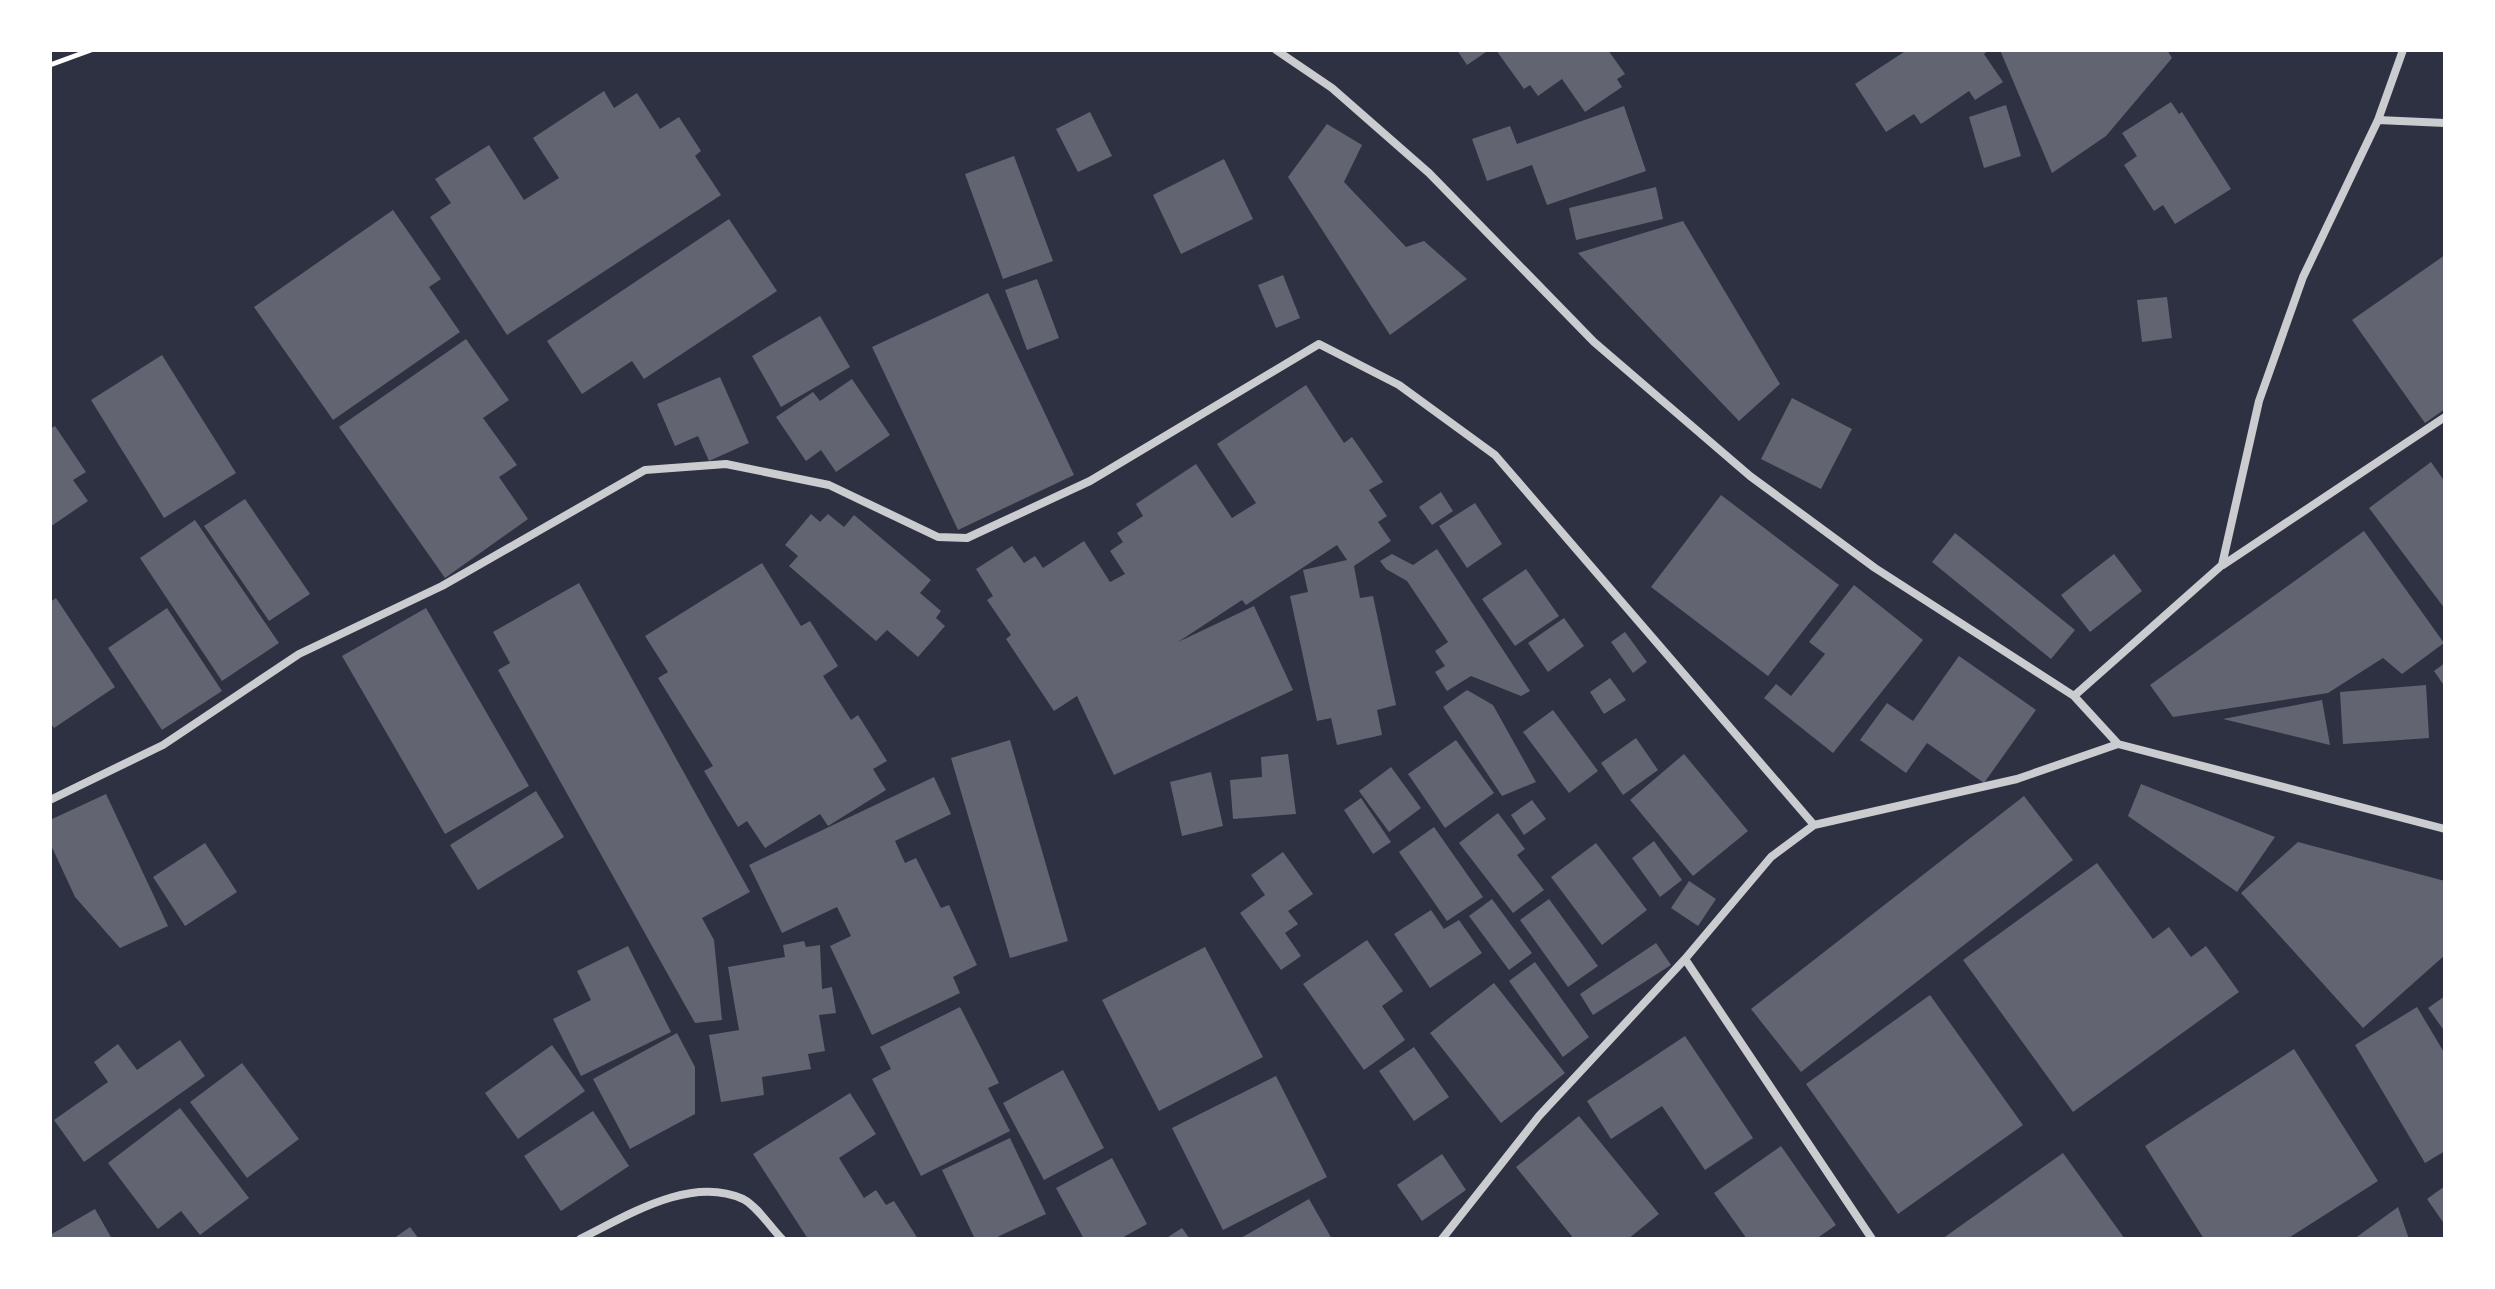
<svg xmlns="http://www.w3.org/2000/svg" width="2495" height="1289" viewBox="0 0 2495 1289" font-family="Ubuntu,sans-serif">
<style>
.building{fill:#626471}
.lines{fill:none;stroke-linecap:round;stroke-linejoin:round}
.path{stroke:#fff;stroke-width:5}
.minor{stroke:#caccd0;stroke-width:8}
</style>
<rect width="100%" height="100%" fill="#2d3142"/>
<path class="building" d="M1457,50H1489L1467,65Z
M1496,50H1608L1625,74L1617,79L1622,87L1585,112L1562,79L1538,96L1530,85L1524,89Z
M1907,50H1989L1984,54L2003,82L1975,100L1969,91L1921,124L1914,114L1886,132L1855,84Z
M2000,50H2167L2172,58L2106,136L2052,173Z
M604,91L614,108L637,93L660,129L679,117L701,151L695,156L721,195L507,335L430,217L451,203L435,179L489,145L524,200L559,178L533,138Z
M2171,102L2179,114L2182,112L2231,189L2175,224L2163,205L2154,211L2124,165L2137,156L2122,133Z
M2006,105L2021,156L1984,168L1969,117Z
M1624,106L1646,171L1547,205L1532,165L1487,181L1472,139L1510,126L1517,144Z
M1090,112L1112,156L1078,172L1056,129Z
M1327,124L1362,145L1344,182L1406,247L1424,241L1467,279L1390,335L1288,177Z
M1014,156L1053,261L1003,279L965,174Z
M1224,159L1253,219L1181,254L1153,195Z
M1656,187L1663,219L1576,240L1569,208Z
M393,210L441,279L429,287L460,332L333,420L254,307Z
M729,219L777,291L644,379L632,361L582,394L547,341Z
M1683,221L1780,384L1739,421L1578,253Z
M2445,255V409L2425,423L2352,320Z
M1283,275L1300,318L1276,328L1258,285Z
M1037,279L1059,338L1027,350L1005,290Z
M988,293L1074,475L958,530L872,347Z
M2167,297L2172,338L2142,342L2137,300Z
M820,316L850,367L781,407L752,356Z
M466,339L509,400L483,418L517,465L499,477L528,519L445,578L339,427Z
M162,355L236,473L164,518L91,400Z
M720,377L749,443L709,461L698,436L675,446L657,404Z
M852,379L890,435L836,472L821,450L806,461L776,417L813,392L820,401Z
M1306,385L1344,443L1352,437L1383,482L1369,490L1387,516L1378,522L1391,541L1354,566L1360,598L1373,596L1396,705L1377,710L1382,735L1337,745L1331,718L1317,721L1290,596L1308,592L1303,570L1347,560L1337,545L1246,605L1242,600L1178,642L1254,606L1293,690L1114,775L1077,696L1054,711L1006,639L1011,635L987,600L993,596L976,569L1012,546L1024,563L1035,556L1043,568L1084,541L1110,582L1125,574L1110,551L1123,542L1117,533L1143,516L1136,504L1196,464L1232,518L1256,503L1217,444Z
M1792,398L1852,429L1821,489L1761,459Z
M55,426L86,472L73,480L88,501L50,527V429Z
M2431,462L2445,482V609L2369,508Z
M1441,492L1453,511L1432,525L1419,507Z
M1721,495L1839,585L1768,676L1651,587Z
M245,499L310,594L269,621L204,526Z
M1475,503L1502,544L1467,568L1439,526Z
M811,514L820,522L828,514L844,527L854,515L931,580L920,593L941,611L936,618L945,626L918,657L887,630L876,641L789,566L798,556L785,545Z
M195,520L279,643L222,681L140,558Z
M2364,531L2444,643L2402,674L2383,658L2328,693L2173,717L2150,685Z
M1955,533L2075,630L2051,659L1932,562Z
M1437,549L1530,691L1521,696L1471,676L1447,691L1435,672L1445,666L1435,651L1448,642L1407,581L1386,569L1380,561L1392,554L1413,565Z
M2114,554L2142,591L2090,632L2061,595Z
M762,563L801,626L810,621L838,666L823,676L851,720L858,715L887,761L873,769L886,790L828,826L820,814L765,848L747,821L738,827L704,771L713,766L658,678L668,672L645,636Z
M1526,569L1559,616L1515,646L1482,599Z
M579,583L750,892L702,918L714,940L722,1020L695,1023L498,670L510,663L493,632Z
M1854,585L1923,640L1833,753L1764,698L1776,684L1791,696L1825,654L1809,642Z
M56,598L115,687L54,728L50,722V602Z
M167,608L222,691L162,730L108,648Z
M426,608L529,786L445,834L342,656Z
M1564,618L1584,646L1548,672L1528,643Z
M1625,632L1647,662L1633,673L1611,642Z
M1959,656L2036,710L1984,783L1927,743L1906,773L1860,740L1887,703L1913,721Z
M2445,663V687L2434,671Z
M1610,678L1626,700L1604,714L1590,692Z
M2426,685L2429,738L2343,744L2340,692Z
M1467,690L1493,705L1536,782L1502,796L1443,707Z
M2322,700L2330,745L2223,719Z
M1553,710L1598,771L1569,793L1523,732Z
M1636,738L1658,770L1623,795L1601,763Z
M1010,740L1068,941L1010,958L951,758Z
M1456,740L1494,793L1445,828L1408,774Z
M1288,754L1296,814L1233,819L1230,780L1262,777L1261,757Z
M1684,754L1748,831L1693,876L1630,800Z
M1391,767L1421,808L1389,832L1359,791Z
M1211,772L1223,826L1182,836L1170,782Z
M934,777L951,814L895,841L905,863L916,858L941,908L949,905L977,965L953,977L960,993L872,1035L830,946L851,936L837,907L782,933L749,865Z
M2141,784L2275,837L2237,892L2128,816Z
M536,791L564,837L478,890L450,845Z
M106,794L168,926L120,948L75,897L50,843V820Z
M2024,796L2073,860L1801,1072L1751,1009Z
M1361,798L1391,842L1373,854L1344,810Z
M1532,800L1546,819L1524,835L1511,815Z
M1498,813L1525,849L1517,855L1544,890L1513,913L1459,843Z
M1434,827L1483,897L1447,921L1399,852Z
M1654,841L1682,880L1660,897L1632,858Z
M2298,842L2445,881V955L2363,1028L2241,893Z
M205,843L237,892L185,926L153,877Z
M1596,843L1647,910L1602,945L1551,877Z
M1283,852L1313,894L1288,911L1298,924L1285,933L1301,956L1281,970L1240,913L1265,895L1251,875Z
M2097,863L2153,939L2169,927L2191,957L2206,946L2239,992L2073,1112L1963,960Z
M1689,881L1716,899L1698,926L1671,908Z
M1492,899L1532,953L1509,970L1469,916Z
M1549,899L1598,966L1568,987L1520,920Z
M1431,910L1444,929L1459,920L1482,953L1430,988L1394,934Z
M1367,940L1403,991L1382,1006L1405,1040L1364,1070L1303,984Z
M804,941L806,947L820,945L822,989L832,987L836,1013L819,1015L825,1051L808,1054L811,1069L762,1077L764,1095L721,1102L709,1035L739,1030L728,967L785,957L783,945Z
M1656,943L1671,965L1593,1015L1580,994Z
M628,946L671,1032L581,1076L553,1019L591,1000L577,971Z
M1205,947L1263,1057L1159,1111L1102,1000Z
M1535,962L1589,1037L1563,1057L1509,981Z
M1494,983L1565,1073L1501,1123L1430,1033Z
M1930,995L2023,1125L1898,1214L1806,1084Z
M2445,996V1032L2428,1008Z
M960,1007L999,1083L988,1088L1010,1131L921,1176L872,1079L891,1069L880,1047Z
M2417,1007L2445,1054V1151L2425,1163L2355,1045Z
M677,1033L695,1067V1114L630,1149L593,1079Z
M1685,1036L1753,1138L1705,1170L1662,1106L1611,1139L1587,1101Z
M180,1040L205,1076L84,1162L54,1120L108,1082L94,1062L118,1044L137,1070Z
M552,1045L585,1091L518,1139L485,1093Z
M1414,1047L1449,1097L1414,1121L1379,1071Z
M2294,1049L2378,1181L2287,1239H2204L2145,1146Z
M242,1063L299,1139L247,1178L190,1102Z
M1063,1070L1104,1148L1044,1180L1003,1103Z
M1276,1076L1327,1177L1223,1230L1172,1128Z
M850,1093L876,1134L839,1158L864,1198L876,1190L886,1205L894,1201L918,1239H808L753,1154Z
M180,1108L249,1198L200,1235L181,1211L158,1229L108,1163Z
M593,1111L629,1166L561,1211L524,1156Z
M1579,1116L1659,1214L1628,1239H1574L1516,1167Z
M1010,1138L1046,1214L993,1239H975L942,1170Z
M1781,1146L1836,1225L1816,1239H1747L1714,1193Z
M2063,1153L2125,1239H1942Z
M1442,1154L1466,1190L1422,1221L1397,1185Z
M1112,1158L1147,1224L1120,1239H1084L1056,1188Z
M2445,1186V1225L2427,1199Z
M1309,1199L1332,1239H1239Z
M2398,1207L2409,1239H2354Z
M95,1209L112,1239H50V1235Z
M410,1227L419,1239H393Z
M1182,1228L1190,1239H1165Z"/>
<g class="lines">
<path class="path" d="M50,65L91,50"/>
<path class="minor" d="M1276,50L1332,88L1429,173L1594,342L1750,476L1875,568L2074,696L2118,744L2445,829
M2378,120L2445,123
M2223,565L2445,417
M2074,696L2222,565L2259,401L2303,277L2378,120L2403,50
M50,800L163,745L299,654L442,586L645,470L726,464L829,485L938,537L967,538L1090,481L1319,344L1399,385L1495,455L1814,825
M1685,959L1872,1239
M580,1239C627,1216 690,1175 743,1199C757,1206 771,1228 782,1239
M1442,1239L1539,1116L1685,959L1771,857L1814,825L2017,779L2118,744"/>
</g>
<rect width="2495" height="1289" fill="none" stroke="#ffffff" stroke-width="104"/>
</svg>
